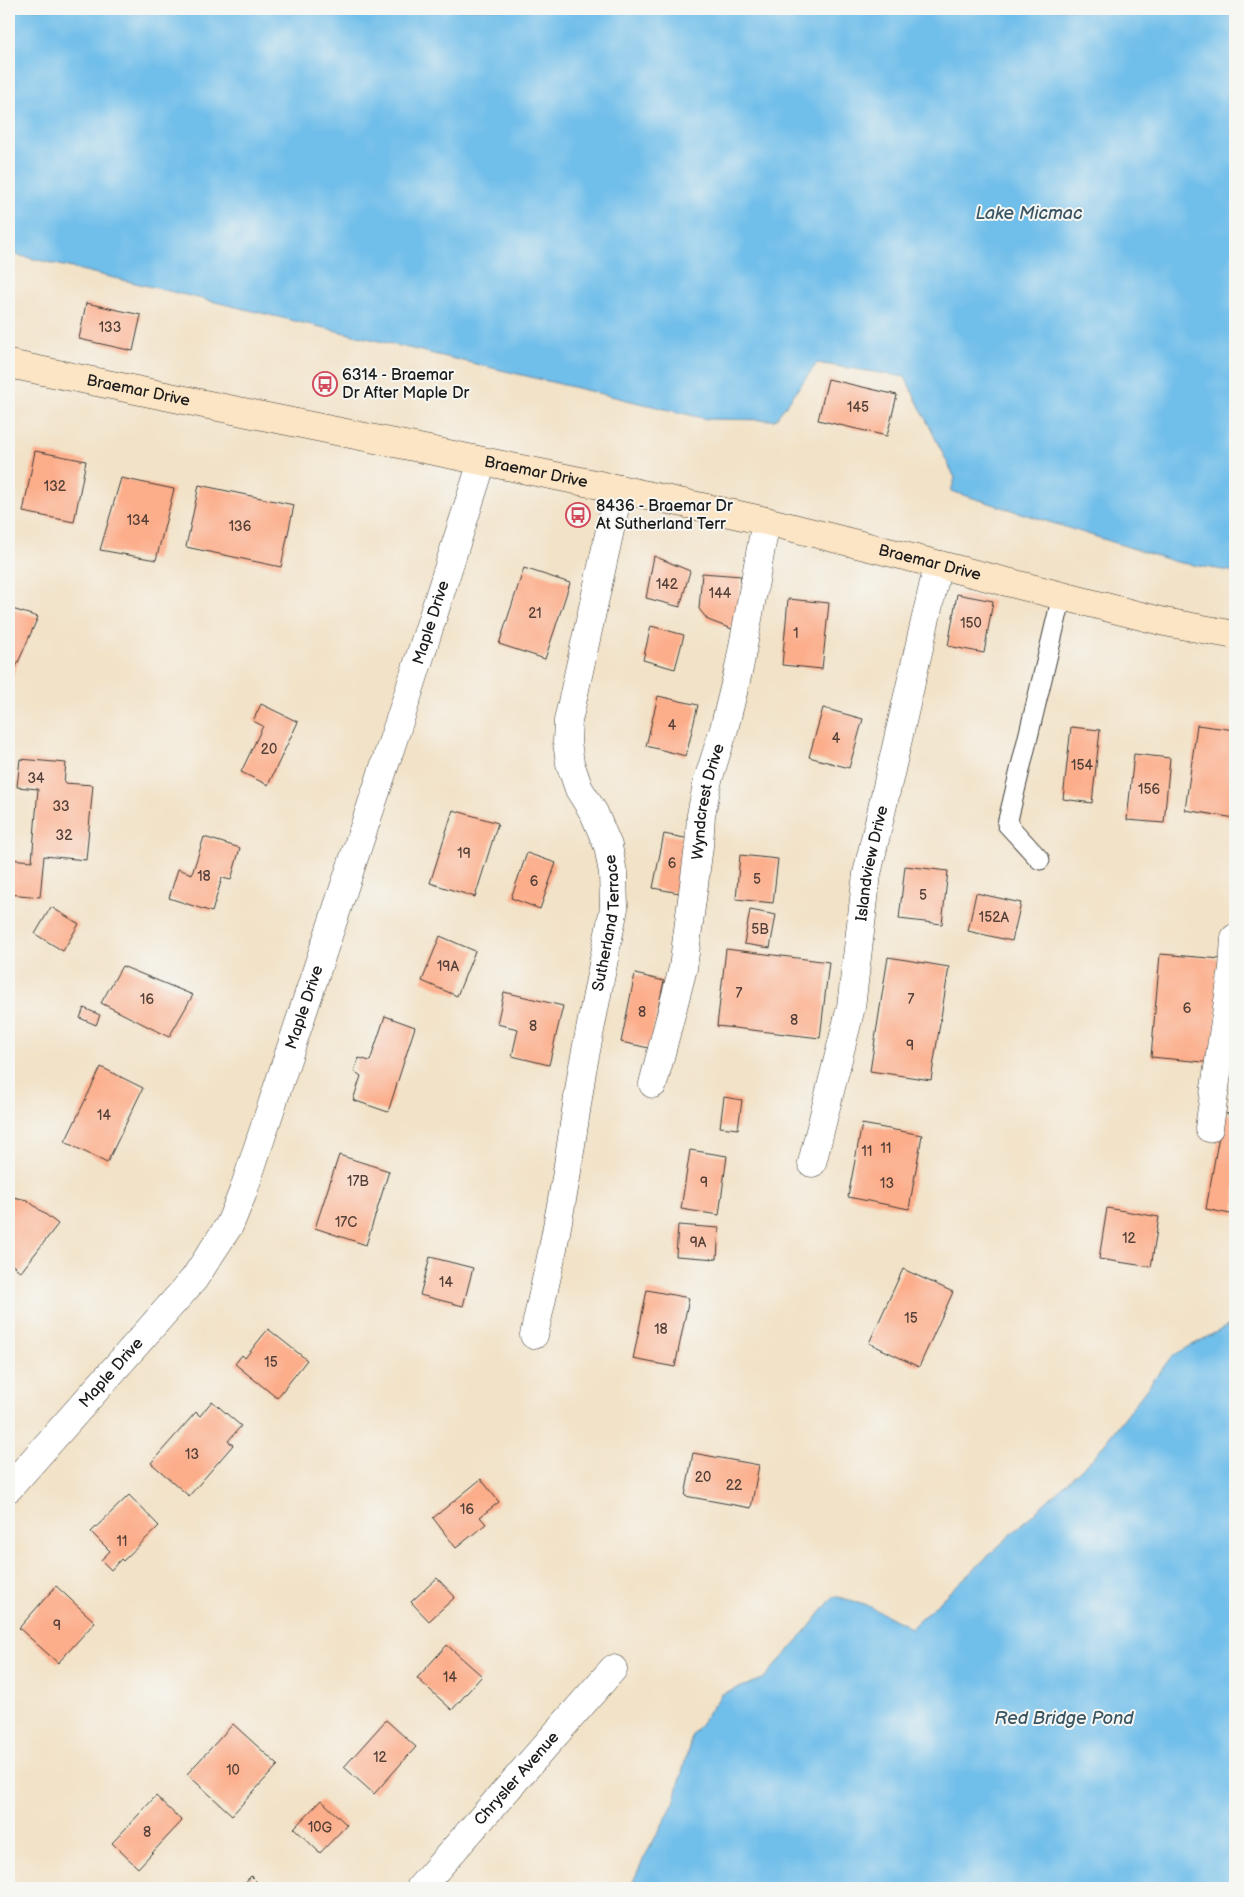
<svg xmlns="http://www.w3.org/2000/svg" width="1244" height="1897" viewBox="0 0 1244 1897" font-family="'Balsamiq Sans',sans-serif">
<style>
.water{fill:#6fbeea;stroke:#466d83}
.building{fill:#fcad8a}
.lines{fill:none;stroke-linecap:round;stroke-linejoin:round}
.service-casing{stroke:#3c3a36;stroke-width:21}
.minor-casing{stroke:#3c3a36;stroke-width:29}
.secondary-casing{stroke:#3c3a36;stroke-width:29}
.service{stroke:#fff;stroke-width:19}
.minor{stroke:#fff;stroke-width:28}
.secondary{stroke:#fce5c4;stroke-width:28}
.labels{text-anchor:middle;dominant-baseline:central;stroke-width:4;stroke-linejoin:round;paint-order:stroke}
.number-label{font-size:14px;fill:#544038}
.poi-label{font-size:16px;fill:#1c1c1c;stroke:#f6f6f2;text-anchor:start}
.street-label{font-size:16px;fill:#1c1c1c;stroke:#f6f6f2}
.water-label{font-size:18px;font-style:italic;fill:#395564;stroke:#f6f6f2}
</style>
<rect width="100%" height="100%" fill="#f6f6f2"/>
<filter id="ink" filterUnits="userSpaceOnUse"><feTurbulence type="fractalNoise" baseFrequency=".02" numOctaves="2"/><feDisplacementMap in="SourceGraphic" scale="10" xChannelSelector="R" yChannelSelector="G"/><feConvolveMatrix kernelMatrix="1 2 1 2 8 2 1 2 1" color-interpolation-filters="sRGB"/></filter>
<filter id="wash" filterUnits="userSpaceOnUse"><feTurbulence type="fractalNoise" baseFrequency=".0096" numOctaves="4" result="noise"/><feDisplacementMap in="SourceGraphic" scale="20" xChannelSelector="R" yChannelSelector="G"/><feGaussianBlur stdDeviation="1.12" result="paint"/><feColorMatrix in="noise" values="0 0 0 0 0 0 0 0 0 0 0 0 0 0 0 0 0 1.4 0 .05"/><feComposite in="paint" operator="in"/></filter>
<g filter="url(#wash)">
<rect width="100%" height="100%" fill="#f2e2c7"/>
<path class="water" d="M9,9H1235V572L1176,562L951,491L955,478L905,377L817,363L775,420L707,419L9,253Z
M1235,1322V1888H630L644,1858L674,1803L692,1735L722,1694L763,1679L802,1636L834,1596L865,1604L911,1628L1094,1457L1172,1356Z"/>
<g id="blocks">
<path class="building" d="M86,303L141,315L133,351L79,339Z
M828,379L897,395L887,436L818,420Z
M35,451L86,461L74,522L23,512Z
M121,478L174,489L156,560L100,550Z
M199,485L294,505L281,567L186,547Z
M654,556L690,571L680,607L646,598Z
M524,568L570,583L545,659L499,644Z
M702,573L741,576L737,631L708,620L699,609Z
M957,594L993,601L984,653L948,646Z
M788,599L829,603L822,669L782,665Z
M9,608L38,617L10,681H9Z
M651,626L684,635L675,669L643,660Z
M658,696L698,705L686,756L646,746Z
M261,704L298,722L268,785L241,772L263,726L253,721Z
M823,708L863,719L849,768L809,757Z
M1197,725L1235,730V818L1185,810Z
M1071,727L1100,730L1092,803L1063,799Z
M1134,754L1170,758L1164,823L1127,820Z
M20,759L66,763L64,783L93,785L86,860L44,856L40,897L9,894V859L32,861L38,789L17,787Z
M453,810L498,823L475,897L430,883Z
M664,834L690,839L679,893L653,888Z
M204,837L240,848L231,880L222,878L212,912L169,898L178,869L192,874Z
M527,853L556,863L540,909L511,898Z
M740,855L778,859L773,903L736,899Z
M905,866L948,871L942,924L899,919Z
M976,893L1021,903L1012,941L968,931Z
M51,907L79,924L63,951L35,934Z
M750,910L776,915L770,948L744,944Z
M440,936L475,951L457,996L422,981Z
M726,949L829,962L820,1038L717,1026Z
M1160,954L1222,959L1213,1063L1151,1057Z
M888,957L949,967L931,1080L870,1071Z
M122,966L193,995L169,1037L101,1003Z
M635,974L664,981L649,1048L621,1042Z
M504,992L563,1006L549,1065L512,1056L518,1029L497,1024Z
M84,1008L100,1015L96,1025L80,1018Z
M385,1016L415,1027L388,1112L353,1100L361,1076L354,1071L359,1058L370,1061Z
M101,1067L143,1088L107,1163L65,1142Z
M724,1097L742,1100L738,1129L720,1127Z
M1223,1113L1235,1115V1215L1206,1209Z
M862,1124L922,1135L909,1209L848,1197Z
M690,1150L727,1156L719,1215L681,1209Z
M339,1155L389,1171L366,1245L315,1228Z
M9,1196L27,1200L58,1224L21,1272L9,1262Z
M1107,1208L1159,1217L1151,1267L1099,1259Z
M678,1225L719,1228L717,1259L676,1256Z
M430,1257L473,1268L463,1306L420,1295Z
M903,1269L953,1292L919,1367L869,1343Z
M647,1290L689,1298L675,1367L633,1359Z
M268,1329L307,1360L277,1398L235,1364L242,1355L245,1358Z
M212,1401L241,1426L228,1441L233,1445L189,1496L151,1463L196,1412L200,1416Z
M693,1453L759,1465L751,1508L685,1496Z
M481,1479L499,1502L480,1517L486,1524L456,1548L433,1518Z
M129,1495L159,1526L123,1561L121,1559L111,1570L101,1560L110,1551L91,1532Z
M437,1578L455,1597L429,1621L411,1602Z
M56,1586L95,1622L58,1663L19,1628Z
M447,1645L482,1676L452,1710L417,1678Z
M386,1720L416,1747L374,1794L344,1767Z
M233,1724L278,1765L232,1815L187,1774Z
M156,1796L182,1821L138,1868L112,1843Z
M321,1800L347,1825L320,1853L294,1828Z
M251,1876L263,1888H240Z"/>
</g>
</g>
<g filter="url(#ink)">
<use href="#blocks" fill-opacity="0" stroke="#3c3a36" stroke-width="1"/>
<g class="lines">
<defs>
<path id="service" d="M1040,860L1007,824L1062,596"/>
<g id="minor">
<path id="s1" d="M653,1084L683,968L699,846L701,815L708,780L724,729L739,668L766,521"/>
<path d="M1209,1128L1233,968L1235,938"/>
<path id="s2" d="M812,1163L851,1007L867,874L938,565"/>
<path id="s3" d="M534,1335L553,1248L566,1178L582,1071L614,908L613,873L608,846L594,813L579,789L570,763L567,742L568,721L619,489"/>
<path id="s4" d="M9,1488L194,1279L230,1224L243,1192L403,710L482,462"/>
<path id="s5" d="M420,1888L613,1669"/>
</g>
<g id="secondary">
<path id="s6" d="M9,364L619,489L766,521L1165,622L1235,635"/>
</g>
</defs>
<use href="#service" class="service-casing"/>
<use href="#minor" class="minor-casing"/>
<use href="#secondary" class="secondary-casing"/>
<use href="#service" class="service"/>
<use href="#minor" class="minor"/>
<use href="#secondary" class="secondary"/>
</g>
</g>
<defs>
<symbol id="bus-ring" viewBox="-11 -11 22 22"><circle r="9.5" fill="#f6f6f2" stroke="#d1495b" stroke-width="1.5"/><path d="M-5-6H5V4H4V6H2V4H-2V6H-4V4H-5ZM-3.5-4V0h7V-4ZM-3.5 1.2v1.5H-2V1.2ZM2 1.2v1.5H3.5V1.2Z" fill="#d1495b"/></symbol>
</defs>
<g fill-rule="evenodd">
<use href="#bus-ring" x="311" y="370" width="28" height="28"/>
<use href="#bus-ring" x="564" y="501" width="28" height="28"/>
</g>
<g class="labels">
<g class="number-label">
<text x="110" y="327">133</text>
<text x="858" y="407">145</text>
<text x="55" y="486">132</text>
<text x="138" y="520">134</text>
<text x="240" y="526">136</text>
<text x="667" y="584">142</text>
<text x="720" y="593">144</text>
<text x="535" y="613">21</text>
<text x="971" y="623">150</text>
<text x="796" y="633">1</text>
<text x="672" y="725">4</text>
<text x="836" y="738">4</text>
<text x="269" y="749">20</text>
<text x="1082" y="765">154</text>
<text x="36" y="778">34</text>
<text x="1149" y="789">156</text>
<text x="61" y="806">33</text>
<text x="64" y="835">32</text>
<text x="464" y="853">19</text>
<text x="672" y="863">6</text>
<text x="204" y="876">18</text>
<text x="757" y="879">5</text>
<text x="534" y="881">6</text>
<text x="923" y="895">5</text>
<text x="994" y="917">152A</text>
<text x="760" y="929">5B</text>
<text x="448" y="966">19A</text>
<text x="739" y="993">7</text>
<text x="147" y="999">16</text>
<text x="911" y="999">7</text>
<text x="1187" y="1008">6</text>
<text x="642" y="1012">8</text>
<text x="794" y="1020">8</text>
<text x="533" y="1026">8</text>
<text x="910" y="1045">9</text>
<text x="104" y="1115">14</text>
<text x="886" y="1148">11</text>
<text x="867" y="1151">11</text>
<text x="358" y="1181">17B</text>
<text x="704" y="1182">9</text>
<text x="887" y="1183">13</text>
<text x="346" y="1222">17C</text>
<text x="1129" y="1238">12</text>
<text x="698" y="1242">9A</text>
<text x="446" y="1282">14</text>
<text x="911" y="1318">15</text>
<text x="661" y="1329">18</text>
<text x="271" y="1362">15</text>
<text x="192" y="1454">13</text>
<text x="703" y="1477">20</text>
<text x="734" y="1485">22</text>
<text x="467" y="1509">16</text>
<text x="122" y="1541">11</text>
<text x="57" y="1625">9</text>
<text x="450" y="1677">14</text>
<text x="380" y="1757">12</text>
<text x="233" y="1770">10</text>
<text x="320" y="1827">10G</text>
<text x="147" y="1832">8</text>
</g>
<g class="poi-label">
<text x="342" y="375">6314 - Braemar<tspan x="342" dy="18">Dr After Maple Dr</tspan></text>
<text x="596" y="506">8436 - Braemar Dr<tspan x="596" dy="18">At Sutherland Terr</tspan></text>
</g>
<g class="street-label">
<text stroke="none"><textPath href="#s6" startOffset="132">Braemar Drive</textPath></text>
<text stroke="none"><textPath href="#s6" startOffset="538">Braemar Drive</textPath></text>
<text stroke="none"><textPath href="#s6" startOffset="942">Braemar Drive</textPath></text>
<text stroke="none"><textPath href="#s4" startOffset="979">Maple Drive</textPath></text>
<text stroke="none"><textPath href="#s1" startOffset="288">Wyndcrest Drive</textPath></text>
<text stroke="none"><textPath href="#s2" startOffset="306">Islandview Drive</textPath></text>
<text stroke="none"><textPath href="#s3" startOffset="419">Sutherland Terrace</textPath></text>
<text stroke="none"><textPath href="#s4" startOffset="574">Maple Drive</textPath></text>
<text stroke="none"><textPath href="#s4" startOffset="154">Maple Drive</textPath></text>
<text stroke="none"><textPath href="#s5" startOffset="146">Chrysler Avenue</textPath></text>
</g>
<g class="water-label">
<text x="1029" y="213">Lake Micmac</text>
<text x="1064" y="1718">Red Bridge Pond</text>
</g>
</g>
<rect width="1244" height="1897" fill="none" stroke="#f6f6f2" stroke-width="30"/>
</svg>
